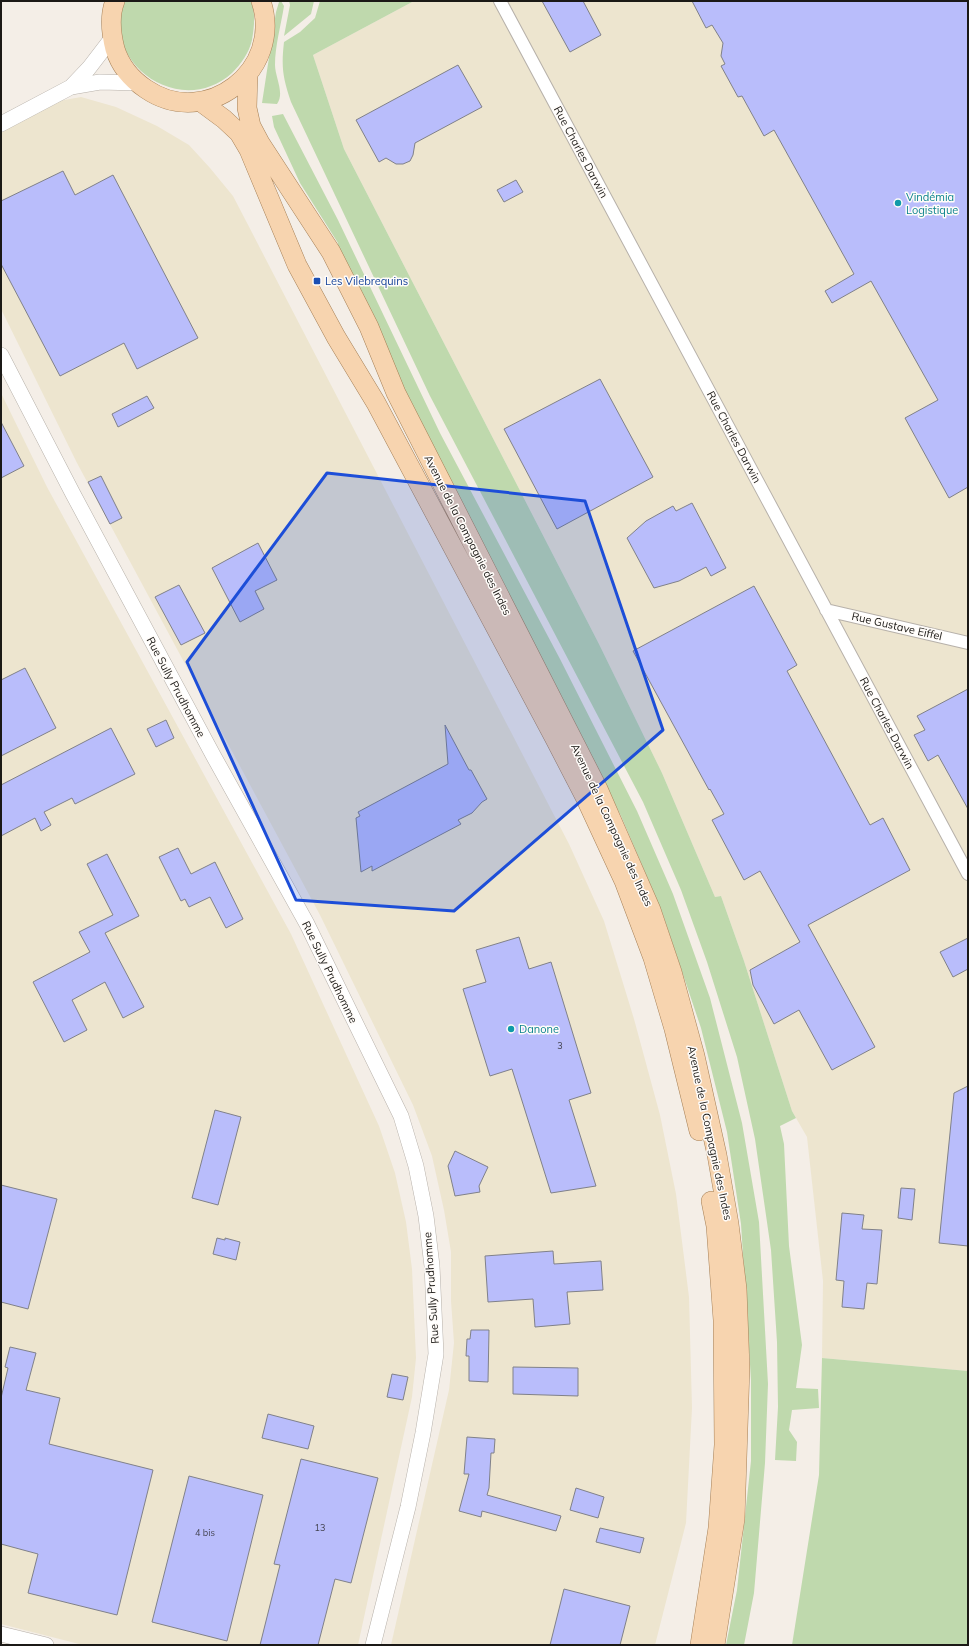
<svg xmlns="http://www.w3.org/2000/svg" width="969" height="1646" viewBox="0 0 969 1646" font-family="Mulish,sans-serif">
<style>
.industrial{fill:#ede5cf}
.green{fill:#bfd9ad}
.building{fill:#b9bdfb;stroke:#808189}
.lines{fill:none;stroke-linecap:round;stroke-linejoin:round}
.minor-casing{stroke:#b7b1aa;stroke-width:14}
.tertiary-casing{stroke:#b7b1aa;stroke-width:16}
.primary-casing{stroke:#a68057;stroke-width:20}
.minor{stroke:#fff;stroke-width:12}
.tertiary{stroke:#fff;stroke-width:15}
.primary{stroke:#f7d4af;stroke-width:19}
.marked{fill:#1d4ed8;fill-opacity:0.2;stroke:#1d4ed8;stroke-width:3;stroke-linejoin:round}
.culture-dot{fill:#0f9aa8;stroke:#fffcf9;stroke-width:1.5}
.transit-dot{fill:#1a4fb4;stroke:#fffcf9;stroke-width:1.5}
.labels{text-anchor:middle;dominant-baseline:central;stroke-width:3;stroke-linejoin:round;paint-order:stroke}
.number-label{font-size:9px;fill:#42424f}
.street-label{font-size:11px;fill:#1b1916;stroke:#fffcf9}
.culture-label{font-size:11px;fill:#0d838f;stroke:#fffcf9;text-anchor:start}
.transit-label{font-size:11px;fill:#164399;stroke:#fffcf9;text-anchor:start}
</style>
<rect width="100%" height="100%" fill="#f4eee7"/>
<path class="industrial" d="M414,1H968V1371L822,1358L823,1281L807,1137L792,1111L744,961L721,896L715,897L662,773L599,644L344,149L313,55Z
M81,97L116,107L157,126L189,145L210,168L233,196L569,844L604,921L634,1019L660,1115L676,1194L689,1297L692,1408L686,1523L655,1645H391L449,1390L454,1343L451,1301V1252L444,1210L432,1156L413,1105L320,915L77,463L1,309V129L48,103Z
M1,393L47,487L291,934L379,1126L395,1173L406,1222L412,1269L416,1358L412,1397L358,1645H83L1,1624Z"/>
<path class="green" d="M123,1H251C256,13 254,28 252,40C249,53 241,64 232,73C181,119 101,65 123,1Z
M281,1L284,6C281,25 275,46 275,65C275,77 285,93 277,104L262,103L276,12L279,2Z
M289,1H314L311,14L284,36L290,5Z
M320,1H414L313,55L344,149L599,644L662,773L715,897L721,896L744,961L792,1111L796,1118L780,1126L784,1144L789,1246L802,1345L796,1388L818,1389L819,1408L792,1410L789,1430L797,1442L796,1461L775,1460L778,1407L777,1342L771,1250L755,1139L737,1057L707,962L681,890L643,802L430,396L291,102C283,78 281,68 284,42L300,32L315,18Z
M283,114L338,220L440,433L560,659L637,811L673,894L710,998L742,1123L759,1222L768,1384L765,1463L754,1593L744,1645H726L737,1590L751,1461V1380L741,1224L727,1132L701,1028L662,912L621,816L557,689L403,392L336,251L338,243L300,183L274,127L272,116Z
M822,1358L968,1371V1645H792L819,1475Z"/>
<path class="building" d="M542,1H583L601,35L570,52Z
M692,1H968V487L949,498L905,418L938,400L871,281L832,303L825,291L854,274L774,130L764,136L742,96L738,97L721,66L725,64L721,56L723,43L712,25L706,28Z
M458,65L482,107L415,143L413,155L410,161L403,164H396L386,158L379,162L356,120Z
M63,171L75,195L113,175L198,338L137,369L124,343L60,376L1,264V201Z
M516,180L523,192L504,202L497,190Z
M600,379L653,477L557,529L504,429Z
M147,396L154,408L118,427L112,414Z
M1,422L24,466L1,478Z
M101,476L122,518L110,524L88,482Z
M692,503L726,568L711,576L706,567L679,581L654,588L627,538L646,521L673,506L676,511Z
M258,543L277,580L255,591L264,609L240,622L212,568Z
M179,585L205,633L181,645L155,597Z
M754,586L797,665L787,671L870,825L883,818L910,870L808,925L875,1047L832,1070L799,1010L774,1024L753,985L750,970L800,942L760,871L744,880L712,820L724,814L710,789L709,790L633,651Z
M25,668L56,728L1,756V680Z
M968,689V809L938,755L928,761L914,735L925,730L917,716Z
M166,720L174,738L156,747L147,729Z
M445,725L469,770H471L487,799L482,802L472,813L458,820L461,824L372,871V866L361,872L356,818L360,816L358,812L448,764Z
M111,728L135,774L75,804L72,798L44,812L51,825L41,831L35,818L1,836V785Z
M178,848L191,874L215,862L243,919L226,928L210,897L189,907L185,899L181,901L159,857Z
M107,854L139,916L105,933L144,1007L123,1018L105,982L72,1000L87,1030L64,1042L33,982L90,952L79,932L113,915L87,864Z
M519,937L529,969L551,962L591,1093L569,1100L596,1186L551,1193L512,1069L490,1076L463,989L486,982L476,950Z
M968,938V969L953,977L940,952Z
M968,1086V1246L939,1243L954,1093Z
M215,1110L241,1117L218,1205L192,1198Z
M455,1151L488,1167L479,1186L480,1192L455,1196L448,1166Z
M1,1185L57,1199L28,1309L1,1302Z
M901,1188L915,1189L912,1220L898,1218Z
M842,1213L864,1215L862,1229L882,1230L877,1284L867,1283L864,1309L842,1307L844,1281L836,1280Z
M217,1238L225,1240V1238L240,1242L236,1260L213,1254Z
M553,1251L554,1264L601,1261L603,1290L567,1292L570,1324L535,1327L533,1299L488,1302L485,1256Z
M471,1330H489L488,1382L469,1381V1356H466L467,1339H470Z
M10,1347L36,1353L26,1390L60,1398L49,1444L153,1470L117,1615L28,1593L38,1554L1,1544V1398L8,1368L5,1367Z
M513,1367L578,1368V1396L513,1394Z
M392,1374L408,1377L403,1400L387,1397Z
M268,1414L314,1426L308,1449L262,1438Z
M467,1437L495,1439L494,1453H491L489,1488L487,1495L561,1516L556,1531L482,1511L481,1517L459,1511L469,1474H464Z
M301,1459L378,1478L351,1583L335,1579L318,1645H260L280,1565L274,1564Z
M189,1476L263,1495L227,1641L152,1622Z
M576,1488L604,1497L598,1518L570,1510Z
M600,1528L644,1538L640,1553L596,1542Z
M564,1589L630,1606L620,1645H550Z"/>
<g class="lines">
<defs>
<path id="minor" d="M500,1L968,874
M826,610L968,643"/>
<path id="tertiary" d="M71,87L100,82L138,83
M1,124L71,87L89,68L112,38
M1,355L73,494L213,755L307,924L401,1116L416,1166L426,1216L432,1266L436,1354L423,1433L408,1507L373,1645
M1,1634L46,1645"/>
<path id="primary" d="M115,1C109,16 111,33 115,49C120,65 131,79 146,89C206,130 284,70 261,1
M248,74L247,108L251,126L260,143L331,252L369,327L396,393L598,789L651,910L672,972L695,1056L717,1155L729,1224L737,1289L740,1368L735,1519L715,1645
M201,102L224,119L239,133L249,150L297,265L336,337L376,403L555,739L586,799L624,881L653,958L674,1029L699,1131
M700,1645L718,1528L724,1445L723,1320L716,1226L711,1201"/>
</defs>
<use href="#minor" class="minor-casing"/>
<use href="#tertiary" class="tertiary-casing"/>
<use href="#primary" class="primary-casing"/>
<use href="#minor" class="minor"/>
<use href="#tertiary" class="tertiary"/>
<use href="#primary" class="primary"/>
</g>
<path class="marked" d="M327,473L585,501L663,730L454,911L296,900L187,662Z"/>
<g class="culture-dot">
<circle cx="898" cy="203" r="4"/>
<circle cx="511" cy="1029" r="4"/>
</g>
<rect class="transit-dot" x="313" y="277" width="8" height="8" rx="2"/>
<g class="labels">
<g class="number-label">
<text x="560" y="1045">3</text>
<text x="320" y="1527">13</text>
<text x="205" y="1532">4 bis</text>
</g>
<g class="street-label">
<text transform="translate(581 152) rotate(62)">Rue Charles Darwin</text>
<text transform="translate(734 437) rotate(62)">Rue Charles Darwin</text>
<text transform="translate(468 535) rotate(63)">Avenue de la Compagnie des Indes</text>
<text transform="translate(897 626) rotate(13)">Rue Gustave Eiffel</text>
<text transform="translate(176 687) rotate(62)">Rue Sully Prudhomme</text>
<text transform="translate(887 723) rotate(62)">Rue Charles Darwin</text>
<text transform="translate(612 825) rotate(65)">Avenue de la Compagnie des Indes</text>
<text transform="translate(330 972) rotate(64)">Rue Sully Prudhomme</text>
<text transform="translate(710 1133) rotate(78)">Avenue de la Compagnie des Indes</text>
<text transform="translate(431 1288) rotate(-94)">Rue Sully Prudhomme</text>
</g>
<g class="culture-label">
<text x="906" y="197">Vindémia<tspan x="906" dy="13">Logistique</tspan></text>
<text x="519" y="1029">Danone</text>
</g>
<g class="transit-label">
<text x="325" y="281">Les Vilebrequins</text>
</g>
</g>
<rect width="969" height="1646" fill="none" stroke="#1b1916" stroke-width="4"/>
</svg>
